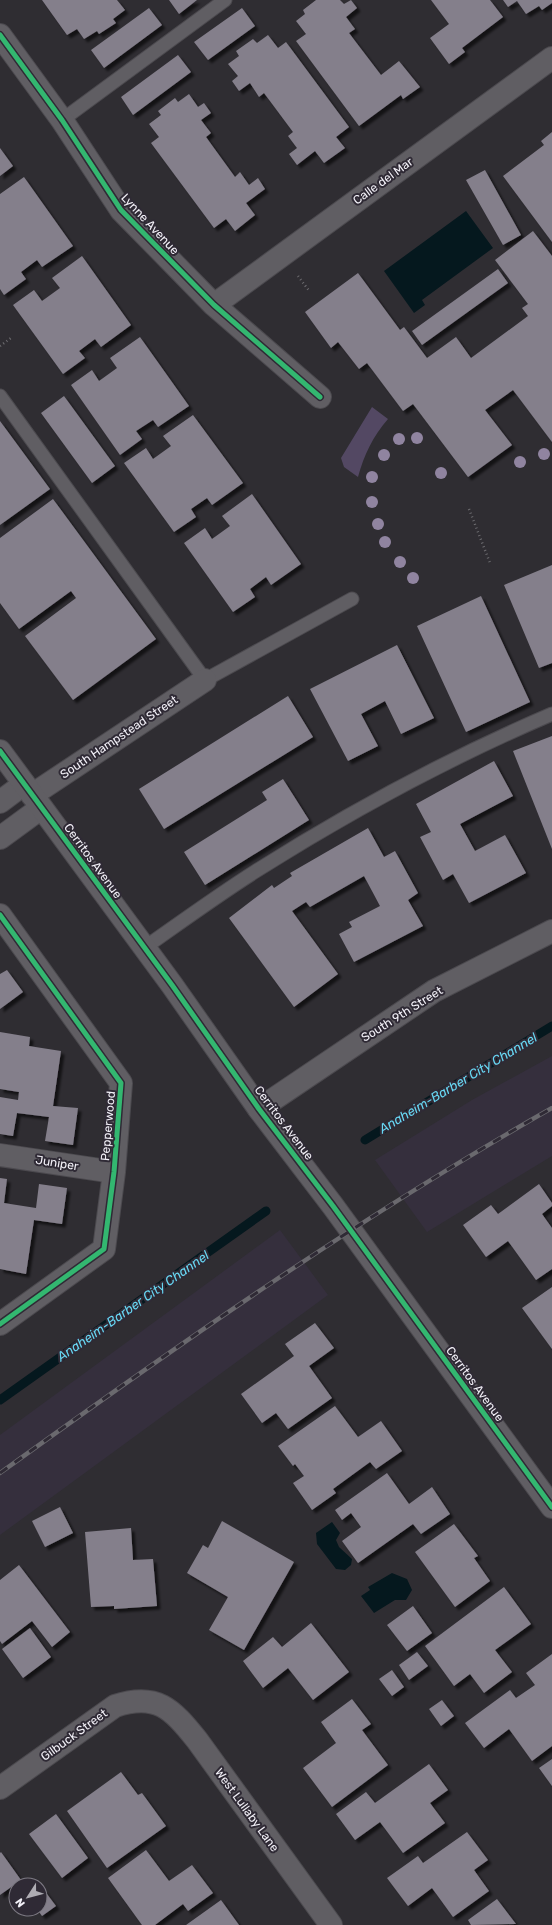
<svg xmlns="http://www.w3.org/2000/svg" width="552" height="1925" viewBox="0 0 552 1925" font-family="Rubik,sans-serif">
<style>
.built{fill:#352f3d}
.green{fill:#534863}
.water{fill:#05181e}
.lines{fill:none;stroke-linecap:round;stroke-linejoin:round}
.stream{stroke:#05181e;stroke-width:9}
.building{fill:#847f8b;filter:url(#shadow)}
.service-casing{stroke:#4c4a4f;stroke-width:15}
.minor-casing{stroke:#4c4a4f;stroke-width:24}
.tertiary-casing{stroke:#4c4a4f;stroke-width:24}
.path{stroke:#6c6b6f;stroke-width:2.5;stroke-dasharray:1 3;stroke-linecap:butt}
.service{stroke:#605e63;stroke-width:13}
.minor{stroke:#605e63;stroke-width:22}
.tertiary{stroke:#605e63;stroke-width:22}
.rail-casing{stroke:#6a696e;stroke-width:4.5}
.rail{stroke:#2f2a35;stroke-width:3;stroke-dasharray:9;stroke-linecap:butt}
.cycleway-casing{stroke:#2f2a35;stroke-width:8}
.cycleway{stroke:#33b770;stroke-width:5}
.tree{fill:#9084a0}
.labels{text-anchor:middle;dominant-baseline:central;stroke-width:4;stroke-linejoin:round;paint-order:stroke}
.street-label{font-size:12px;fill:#f3f1f8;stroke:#2f2a35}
.water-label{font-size:13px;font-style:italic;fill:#68d8f4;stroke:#2f2a35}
</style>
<defs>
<filter id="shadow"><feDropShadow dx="3.5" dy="3.5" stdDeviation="1" flood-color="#0009"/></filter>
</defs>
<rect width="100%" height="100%" fill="#2f2d32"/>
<path class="built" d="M552,1056V1156L427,1232L375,1160L472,1100Z
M280,1230L328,1295L0,1535V1435Z"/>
<path class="green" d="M372,407L388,419C373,436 364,455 358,477L344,467L341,458Z"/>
<path class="water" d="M466,211L493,248L422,300L425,305L414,313L384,271Z
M332,1522L340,1533L336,1540L339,1547L352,1559L351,1565L345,1570L336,1569L317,1544L316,1533Z
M392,1573L407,1579L412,1590L406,1600H395L374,1613L361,1596L370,1590L368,1587Z"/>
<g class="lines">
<path class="stream" d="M365,1140L552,1026
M0,1400L266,1211"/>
</g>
<path class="building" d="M42,0H117L125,10L113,19L116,23L99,34L97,31L84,39L77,29L67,35Z
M169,0H197L179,14Z
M316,0H340L344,4L351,0L357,8L346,17L355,29L349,33L381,75L399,61L420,87L403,99L401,95L359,126L296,41L306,34L296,21L305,14L303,10Z
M431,0H490L503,17L462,48L465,52L449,64L430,38L449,24Z
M503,0H552V3L542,10L539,6L526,14L517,1L508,7Z
M149,8L162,25L104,68L91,50Z
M242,8L255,26L208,60L194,42Z
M268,35L278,48L286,42L349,127L336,137L345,148L324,163L315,151L297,165L289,154L297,148L288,136L293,132L264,93L259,97L250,83L239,91L232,81L238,76L228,64L239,56L236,51L253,39L257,43Z
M178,55L191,72L133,115L121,97Z
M189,94L198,107L204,103L211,113L201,120L211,133L206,137L235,177L240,172L249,185L258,178L265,189L246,203L255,215L235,231L226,219L214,228L151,143L159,137L149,124L161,115L158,111L175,98L178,102Z
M552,132V242L503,176L544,145L541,141Z
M0,148L13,166L0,176Z
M485,170L521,235L503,245L466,180Z
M24,177L73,246L42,267L37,260L21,272L26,279L4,295L0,289V194Z
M533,231L552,256V442L513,390L485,410L512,445L468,477L413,404L403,411L367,363L359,369L338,342L331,348L305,312L358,273L400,330L404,327L427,358L456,337L471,358L528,316L522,308L528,304L495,260Z
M82,256L131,325L101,347L95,339L79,351L85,358L63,374L13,305L34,290L42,301L60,288L52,278Z
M498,269L508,283L422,345L412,331Z
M140,337L189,406L158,427L153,420L136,431L142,439L120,455L71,385L92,370L99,381L117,368L110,358Z
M64,396L115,466L92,483L41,413Z
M193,415L243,483L212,505L207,498L191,509L196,517L174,532L124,463L146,448L153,459L171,446L163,436Z
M0,421L50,489L0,525Z
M252,494L301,564L271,585L266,577L250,589L255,597L233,612L184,543L205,528L212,539L230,526L222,516Z
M53,499L156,639L73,700L25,636L76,598L71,591L19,629L0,603V538Z
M552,565V663L539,668L504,585Z
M481,596L530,702L466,732L417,626Z
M397,645L434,718L401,734L385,701L361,714L378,746L348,761L310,689Z
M288,696L313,737L164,829L139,789Z
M552,736V849L513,751Z
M494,761L513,796L460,824L475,851L505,835L526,873L469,903L453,874L443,880L420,837L431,832L416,804Z
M283,779L309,820L205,885L184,852L267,800L262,792Z
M368,828L384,857L395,851L418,893L408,900L423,926L354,962L339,934L352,927L349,922L380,906L364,876L310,907L306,902L292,911L338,974L294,1007L229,918L272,885L274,888L292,876L290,873Z
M7,970L23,992L0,1009V974Z
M0,1032L30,1037L29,1046L61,1051L53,1106L78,1108L73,1145L45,1141L49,1117L17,1113L13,1136L0,1134V1097L18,1100L19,1092L0,1089Z
M0,1178L7,1179L4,1203L36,1208L39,1184L67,1188L62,1224L34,1220L26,1274L0,1269Z
M539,1184L552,1203V1206L542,1214L552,1228V1269L536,1280L508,1241L486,1257L463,1225L491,1205L498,1214Z
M552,1287V1349L522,1308Z
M315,1323L334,1348L309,1366L332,1398L288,1429L276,1413L262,1423L241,1394L294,1356L285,1344Z
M335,1406L358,1437L381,1421L402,1451L376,1469L370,1462L333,1489L336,1493L312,1510L293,1483L304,1476L295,1464L293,1466L278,1446Z
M387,1473L409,1504L432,1487L450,1514L421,1534L413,1524L358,1563L342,1541L361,1527L351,1513L342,1520L335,1510Z
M60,1507L73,1533L45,1547L32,1521Z
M222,1521L294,1562L244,1650L209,1630L228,1597L187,1573L203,1545L208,1548Z
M454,1524L478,1556L474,1558L490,1581L455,1607L415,1552Z
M131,1528L133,1560L153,1559L157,1606L114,1609V1606L91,1607L85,1532Z
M19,1565L70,1632L52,1647L32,1621L2,1644L0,1641V1580Z
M504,1587L531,1624L495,1650L512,1672L484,1693L470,1674L454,1686L425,1646Z
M413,1606L432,1633L407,1651L387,1625Z
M311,1623L349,1672L313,1700L288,1668L263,1688L243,1661L273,1637L282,1647Z
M30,1628L51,1657L23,1678L2,1649Z
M417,1652L428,1666L409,1680L399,1665Z
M552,1654V1746L532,1761L509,1729L484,1748L465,1723L510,1690L516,1698L535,1685L526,1673Z
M392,1670L404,1687L392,1696L379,1679Z
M352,1699L371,1724L362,1730L388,1765L332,1807L303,1768L336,1743L321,1722Z
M442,1700L454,1716L441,1726L429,1709Z
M552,1759V1786L539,1768Z
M429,1764L448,1790L430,1803L445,1823L403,1853L380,1822L355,1840L336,1814L366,1792L375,1803Z
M121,1772L138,1795L142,1793L166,1826L107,1868L67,1811Z
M56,1814L88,1858L62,1878L29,1834Z
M467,1832L488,1860L474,1870L489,1891L453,1917L432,1888L408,1906L387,1878L418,1856L423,1863Z
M146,1850L169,1881L192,1865L213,1893L188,1911L183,1904L155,1925H142L108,1878Z
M1,1852L21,1880L0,1895V1853Z
M44,1890L56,1906L42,1916L37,1909H40V1893Z
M497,1899L516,1924L471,1925L468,1920Z
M221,1900L239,1925H186Z"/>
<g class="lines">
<defs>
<path id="service" d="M62,120L225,0
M0,396L205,680L352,599
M144,948C181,922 218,895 256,871C351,811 449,758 552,714"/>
<path id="minor" d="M0,35L62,120L121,210L214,305L320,397
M214,305L552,58
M32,795L205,680
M0,802L24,784
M0,838L41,808
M0,915L121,1083L114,1172L104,1249L0,1324
M259,1109L434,991L552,931
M0,1155L114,1172
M0,1788L115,1706C157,1692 172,1709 197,1740L331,1925"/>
<path id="tertiary" d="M0,751L172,985L259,1109L333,1206L552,1507"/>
</defs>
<use href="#service" class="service-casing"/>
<use href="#minor" class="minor-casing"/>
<use href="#tertiary" class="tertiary-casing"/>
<path class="path" d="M298,276L310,292
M0,346L11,338
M469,509L490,563"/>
<use href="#service" class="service"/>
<use href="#minor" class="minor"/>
<use href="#tertiary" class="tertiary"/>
<defs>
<path id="rail" d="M0,1473C179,1344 360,1217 552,1108"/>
</defs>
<use href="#rail" class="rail-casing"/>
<use href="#rail" class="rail"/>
<defs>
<path id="cycleway" d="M0,35L62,120L121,210L214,305L320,397
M0,751L172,985L259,1109L333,1206L552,1507
M0,915L121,1083L114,1172L104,1249L0,1324"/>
</defs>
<use href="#cycleway" class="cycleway-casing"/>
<use href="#cycleway" class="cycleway"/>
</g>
<g class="tree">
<circle cx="417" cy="438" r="6"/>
<circle cx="399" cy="439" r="6"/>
<circle cx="544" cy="454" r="6"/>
<circle cx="384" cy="455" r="6"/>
<circle cx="520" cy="462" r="6"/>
<circle cx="441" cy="473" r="6"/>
<circle cx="372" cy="477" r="6"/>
<circle cx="372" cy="502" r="6"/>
<circle cx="378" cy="524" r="6"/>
<circle cx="385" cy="542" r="6"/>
<circle cx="400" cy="562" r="6"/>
<circle cx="413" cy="578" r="6"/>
</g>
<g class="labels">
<g class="street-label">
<text transform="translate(383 181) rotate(-36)">Calle del Mar</text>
<text transform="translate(150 224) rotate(47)">Lynne Avenue</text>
<text transform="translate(119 737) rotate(-34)">South Hampstead Street</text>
<text transform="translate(93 861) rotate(54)">Cerritos Avenue</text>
<text transform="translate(402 1014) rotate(-32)">South 9th Street</text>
<text transform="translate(284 1123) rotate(53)">Cerritos Avenue</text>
<text transform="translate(108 1126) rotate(-85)">Pepperwood</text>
<text transform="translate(57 1163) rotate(9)">Juniper</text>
<text transform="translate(475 1384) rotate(54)">Cerritos Avenue</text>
<text transform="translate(74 1735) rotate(-36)">Gilbuck Street</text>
<text transform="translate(247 1810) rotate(54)">West Lullaby Lane</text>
</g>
<g class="water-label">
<text transform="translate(458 1083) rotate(-31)">Anaheim-Barber City Channel</text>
<text transform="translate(133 1306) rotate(-35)">Anaheim-Barber City Channel</text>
</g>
</g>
<g transform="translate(28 1897) rotate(234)"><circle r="19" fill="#2f2a35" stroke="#7d7a83"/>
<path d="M0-3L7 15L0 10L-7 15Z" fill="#aeacb3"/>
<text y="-6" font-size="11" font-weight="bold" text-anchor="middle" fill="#f3f1f8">N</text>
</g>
</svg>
